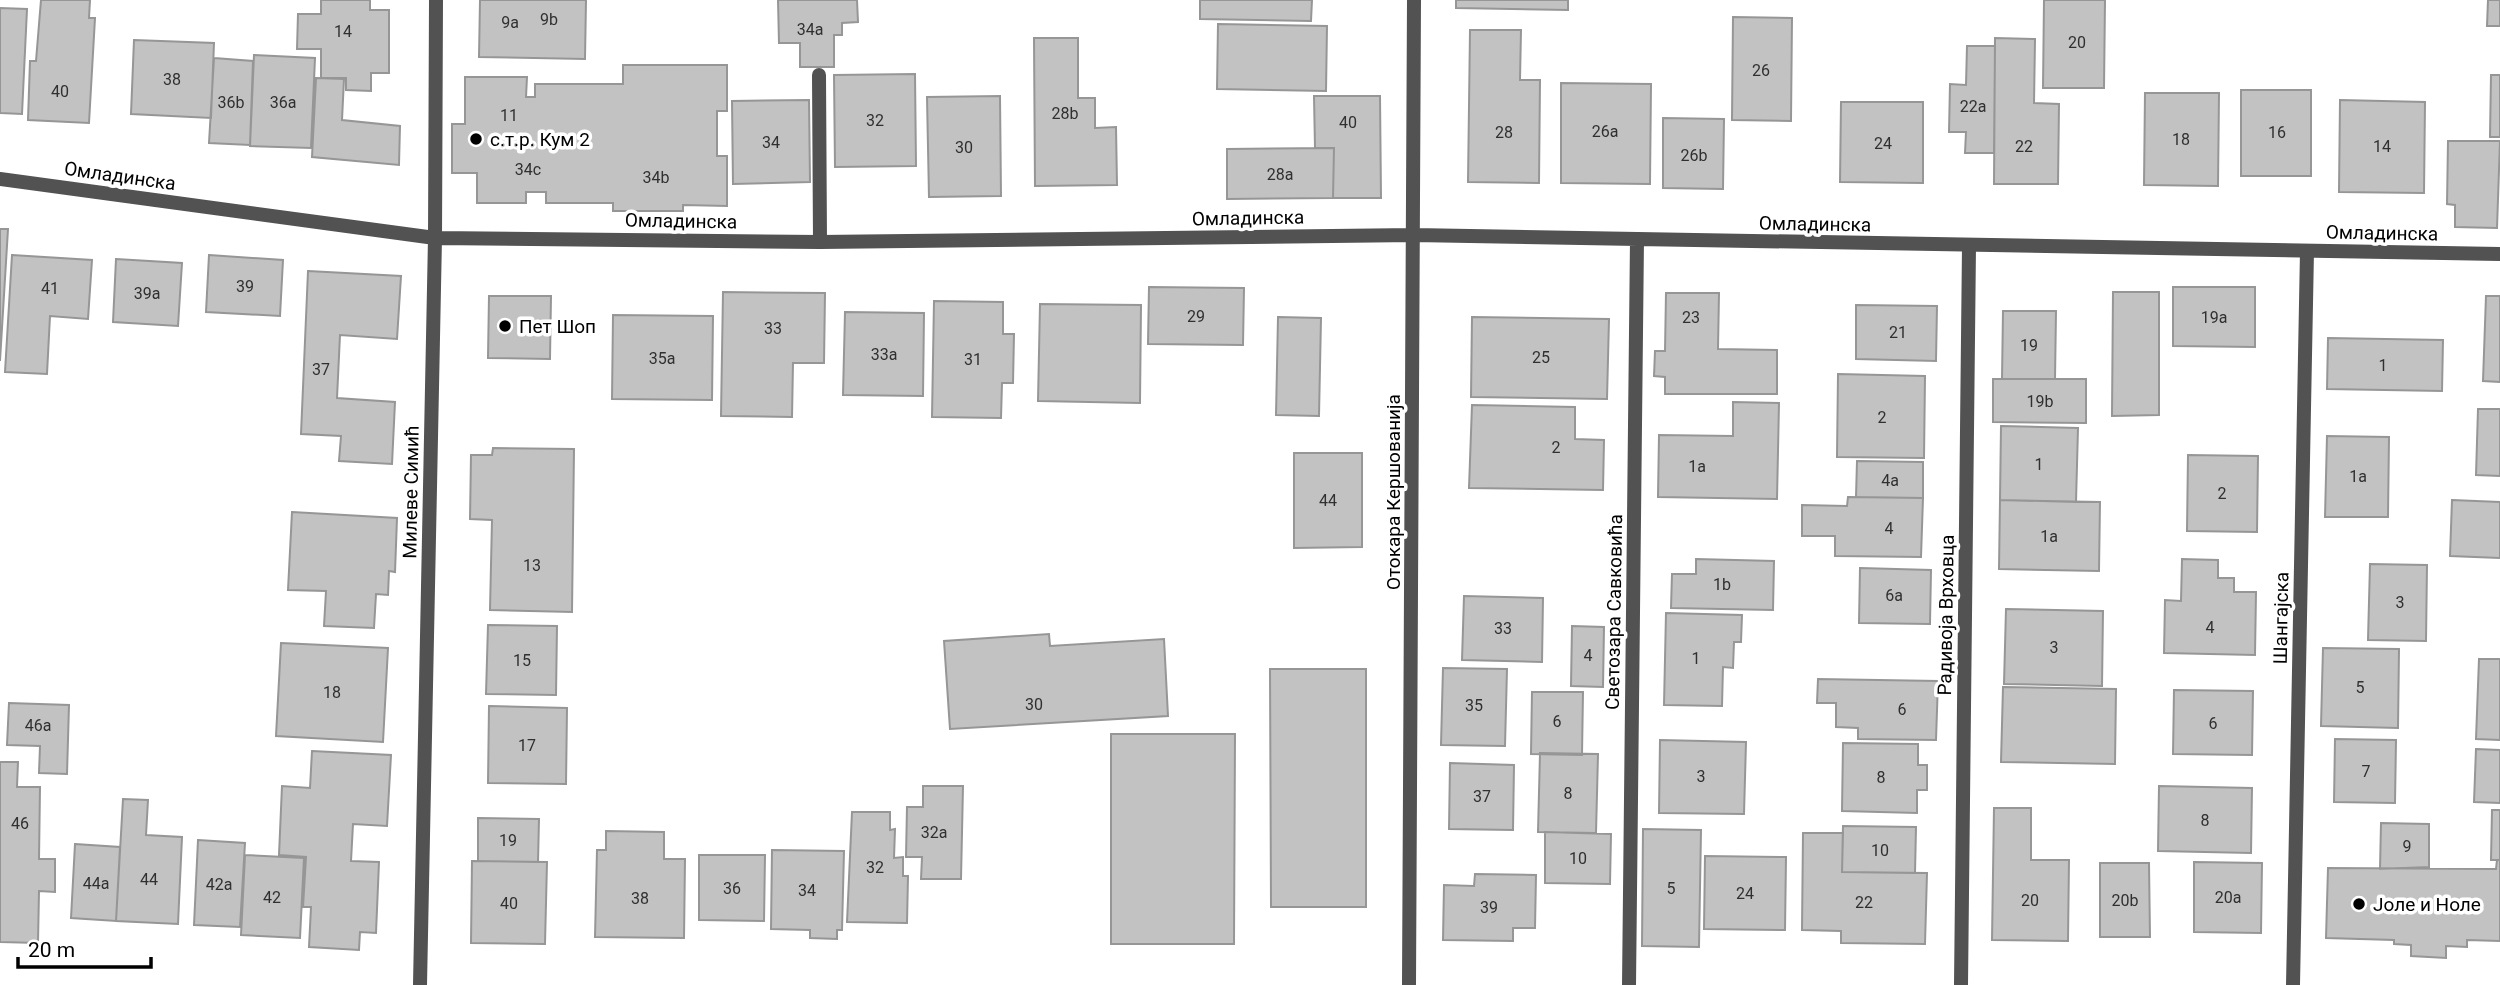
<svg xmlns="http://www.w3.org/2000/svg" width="2500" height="985" viewBox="0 0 2500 985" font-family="Roboto,sans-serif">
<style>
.building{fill:#c2c2c2;stroke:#969696;stroke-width:2}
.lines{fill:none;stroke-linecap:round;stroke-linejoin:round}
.lane{stroke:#525252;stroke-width:14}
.street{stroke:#525252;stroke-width:14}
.poi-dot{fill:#000;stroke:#fff;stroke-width:2.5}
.labels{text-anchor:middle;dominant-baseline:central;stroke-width:7;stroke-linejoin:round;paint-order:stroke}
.number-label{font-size:16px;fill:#303030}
.poi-label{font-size:19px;fill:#000;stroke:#fff;text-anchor:start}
.street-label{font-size:19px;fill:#000;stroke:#fff}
</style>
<rect width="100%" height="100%" fill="#fff"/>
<path class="building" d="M41,0H90L89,18H95L89,123L28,120L30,61H36Z
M321,0H370V10H389V73H371V91L346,90V78H321V49H297L298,14H321Z
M480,0H586L585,59L479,57Z
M778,0H857L858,22L842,23V35H834V67H800V43H779Z
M1200,0H1312L1311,21L1200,19Z
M1456,0H1568V10L1456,8Z
M2044,0H2105L2104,88H2043Z
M2488,0H2500V26H2487Z
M0,8L27,9L22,114L0,113Z
M1733,17L1792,18L1791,121L1732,120Z
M1218,24L1327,26L1326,91L1217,89Z
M1470,30H1521L1520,80H1540L1539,183L1468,182Z
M1034,38H1078V98H1095V128L1116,127L1117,185L1035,186Z
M1995,38L2035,39L2034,103L2059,104L2058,184H1994Z
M134,40L214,43L211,118L131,114Z
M1967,46H1995L1994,153H1965L1966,132H1949L1950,84L1966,85Z
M254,55L315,58L311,148L250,146Z
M214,58L253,61L250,145L209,143Z
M623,65H727V111H717V156H727V206L683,205V211H613V203H546V192H526V203H477V173H452V124H465V77H527L526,97H535V84H623Z
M915,74L916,166L835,167L834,75Z
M2491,75H2500V137H2490Z
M316,78L344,79L342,120L400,126L399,165L312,157Z
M1561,83L1651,84L1650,184L1561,183Z
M2241,90H2311V176H2241Z
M2145,93H2219L2218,186L2144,185Z
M1000,96L1001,196L929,197L927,97Z
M1314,96H1380L1381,198H1333L1334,148H1315Z
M809,100L810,182L733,184L732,101Z
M2340,100L2425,102L2424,193L2339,192Z
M1841,102H1923V183L1840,182Z
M1663,118L1724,119L1723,189L1663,188Z
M2448,141H2500L2497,228L2455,227V205L2447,204Z
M1334,148L1333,198L1227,199V149Z
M0,229H8L0,361Z
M12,255L92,260L88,319L50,316L47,374L5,372Z
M209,255L283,260L280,316L206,312Z
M116,259L182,263L178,326L113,322Z
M308,271L401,276L397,339L340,335L337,398L395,402L392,464L339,461L341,436L301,434Z
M1149,287L1244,288L1243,345L1148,344Z
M2173,287H2255V347L2173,346Z
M723,292L825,293L824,363H793L792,417L721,416Z
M2113,292H2159V415L2112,416Z
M1666,293H1719L1718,349L1777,350V394H1665V377L1654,376L1655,351H1665Z
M489,296H551L550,359L488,358Z
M2486,296H2500V382L2483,381Z
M934,301L1003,302V334H1014L1013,383H1002L1001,418L932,417Z
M1040,304L1141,305L1140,403L1038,401Z
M1856,305L1937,306L1936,361L1856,359Z
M2003,311H2056L2055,379H2002Z
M845,312L924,313L923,396L843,395Z
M613,315L713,316L712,400L612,399Z
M1278,317L1321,318L1319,416L1276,415Z
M1472,317L1609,319L1607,399L1471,397Z
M2328,338L2443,340L2442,391L2327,389Z
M1838,374L1925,376L1924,458L1837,457Z
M1993,379H2086V423L1993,422Z
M1733,402L1779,403L1777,499L1658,497L1659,435L1733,436Z
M1472,405L1575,407V439L1604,440L1603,490L1469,488Z
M2478,409H2500V476L2476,475Z
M2001,426L2078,428L2076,502L2000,500Z
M2327,436L2389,437L2388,517H2325Z
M493,448L574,449L572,612L490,610L492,520L470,519L471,455H492Z
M1294,453H1362V547L1294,548Z
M2188,455L2258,456L2257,532L2187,531Z
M1857,461L1923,462V498L1856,497Z
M1848,497L1923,498L1921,557L1835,556V536H1802V505L1847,506Z
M2000,500L2100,502L2099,571L1999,569Z
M2452,500L2500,502V558L2450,556Z
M292,512L397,518L395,572L389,571L388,595L376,594L374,628L324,626L326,591L288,590Z
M1696,559L1774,561L1773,610L1671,608L1672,574H1696Z
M2182,559L2218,560V578H2234V592H2256L2255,655L2164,653L2165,600L2181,601Z
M2370,564L2427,565L2426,641L2368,640Z
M1860,568L1931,570L1930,624L1859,623Z
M1464,596L1543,598L1542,662L1462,660Z
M2006,609L2103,611L2102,686L2004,684Z
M1666,613L1742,615L1741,642H1734L1733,668L1723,667L1722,706L1664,705Z
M488,625L557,626L556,695L486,694Z
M1572,626L1604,627L1603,687L1571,686Z
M1049,634L1050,646L1164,639L1168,716L950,729L944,641Z
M281,643L388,648L383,742L276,736Z
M2323,648L2399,649L2398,728L2321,726Z
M2479,659H2500V740L2476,739Z
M1443,668L1507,669L1505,746L1441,745Z
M1270,669H1366V907H1271Z
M1818,679L1938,681L1936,740L1858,739V728L1836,727V703H1817Z
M2003,687L2116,689L2115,764L2001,762Z
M2174,690L2253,691L2252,755L2173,754Z
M1532,692H1583L1582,755L1531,754Z
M9,703L69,705L67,774L39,773L40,746L7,745Z
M489,706L567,708L566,784L488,783Z
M1111,734H1235L1234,944H1111Z
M2335,739L2396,740L2395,803L2334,802Z
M1660,740L1746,742L1744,814L1659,813Z
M1843,743L1918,744V765H1927V790H1917V813L1842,811Z
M2476,749L2500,750V803L2474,802Z
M312,751L391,755L387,826L353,824L351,861L379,862L376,933L360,932L359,950L309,947L311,907H303L306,857L279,855L282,786L310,788Z
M1540,753L1598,754L1596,833L1538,832Z
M0,762H18L17,787H40L39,859H55V892L39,891L38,943L0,942Z
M1450,763L1514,765L1513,830L1449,829Z
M923,786H963L961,879H921L922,857H906L907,807H923Z
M2159,786L2252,788L2251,853L2158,851Z
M123,799L148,800L146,835L182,837L178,924L116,921Z
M1994,808H2031V860H2069L2068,941L1992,940Z
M2492,810H2500V860H2491Z
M852,812H890V830L895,829L894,858L903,857V876H908L907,923L847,922Z
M478,818L539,819L538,862L478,861Z
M2381,823L2429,824V867L2380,869Z
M1843,826L1916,827L1915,873L1842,872Z
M1643,829L1701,830L1699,947L1642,946Z
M606,831L664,832V859H685L684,938L595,937L597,850H606Z
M1545,832L1611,834L1610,884L1545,883Z
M1803,833H1843L1842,872L1927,873L1925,944L1841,943V931L1802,930Z
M198,840L245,843L240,927L194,925Z
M75,844L120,847L116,921L71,918Z
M772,850L844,851L842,930H837V939L810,938V930L771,929Z
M245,855L304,858L300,938L241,935Z
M699,855H765L764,921L699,920Z
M1705,856L1786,857L1785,930L1704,929Z
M2497,860H2500V941L2467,940V947L2446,946V958L2411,956V945L2394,944V940L2326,938L2328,868L2496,869Z
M472,861L547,862L545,944L471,943Z
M2194,862L2262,863L2261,933L2194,932Z
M2100,863H2149L2150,937H2100Z
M1475,874L1536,875L1535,928H1513V941L1443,940L1444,885L1474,886Z"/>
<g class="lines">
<path class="lane" d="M819,75L820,242"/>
<path class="street" d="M0,179L435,238L820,242L1414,235L2500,254
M420,985L435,238L436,0
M1409,985L1414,0
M1629,985L1637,239
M1961,985L1969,246
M2293,985L2307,251"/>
</g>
<g class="poi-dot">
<circle cx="476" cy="139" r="7"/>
<circle cx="505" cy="326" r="7"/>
<circle cx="2359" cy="904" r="7"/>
</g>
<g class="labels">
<g class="number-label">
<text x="549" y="19">9b</text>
<text x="510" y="22">9a</text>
<text x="810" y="29">34a</text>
<text x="343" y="31">14</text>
<text x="2077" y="42">20</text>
<text x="1761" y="70">26</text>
<text x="172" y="79">38</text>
<text x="60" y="91">40</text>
<text x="231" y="102">36b</text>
<text x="283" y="102">36a</text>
<text x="1973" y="106">22a</text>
<text x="1065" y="113">28b</text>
<text x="509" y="115">11</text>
<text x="875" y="120">32</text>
<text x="1348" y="122">40</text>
<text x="1605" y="131">26a</text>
<text x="1504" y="132">28</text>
<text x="2277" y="132">16</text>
<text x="2181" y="139">18</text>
<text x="771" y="142">34</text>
<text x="1883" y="143">24</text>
<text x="2024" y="146">22</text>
<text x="2382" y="146">14</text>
<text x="964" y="147">30</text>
<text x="1694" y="155">26b</text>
<text x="528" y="169">34c</text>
<text x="1280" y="174">28a</text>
<text x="656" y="177">34b</text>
<text x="245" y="286">39</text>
<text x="50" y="288">41</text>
<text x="147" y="293">39a</text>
<text x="1196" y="316">29</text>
<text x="1691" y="317">23</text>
<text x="2214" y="317">19a</text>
<text x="773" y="328">33</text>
<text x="1898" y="332">21</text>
<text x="2029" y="345">19</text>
<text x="884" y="354">33a</text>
<text x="1541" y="357">25</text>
<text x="662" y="358">35a</text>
<text x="973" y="359">31</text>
<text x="2383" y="365">1</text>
<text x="321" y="369">37</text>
<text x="2040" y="401">19b</text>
<text x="1882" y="417">2</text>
<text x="1556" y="447">2</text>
<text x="2039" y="464">1</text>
<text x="1697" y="466">1a</text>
<text x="2358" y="476">1a</text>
<text x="1890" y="480">4a</text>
<text x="2222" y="493">2</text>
<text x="1328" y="500">44</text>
<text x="1889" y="528">4</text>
<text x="2049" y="536">1a</text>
<text x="532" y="565">13</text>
<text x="1722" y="584">1b</text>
<text x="1894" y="595">6a</text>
<text x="2400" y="602">3</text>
<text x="2210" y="627">4</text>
<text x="1503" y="628">33</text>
<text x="2054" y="647">3</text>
<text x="1588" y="655">4</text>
<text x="1696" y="658">1</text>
<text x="522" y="660">15</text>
<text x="2360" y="687">5</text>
<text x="332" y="692">18</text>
<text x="1034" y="704">30</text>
<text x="1474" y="705">35</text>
<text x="1902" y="709">6</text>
<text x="1557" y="721">6</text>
<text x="2213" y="723">6</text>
<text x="38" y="725">46a</text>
<text x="527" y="745">17</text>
<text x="2366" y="771">7</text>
<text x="1701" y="776">3</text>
<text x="1881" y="777">8</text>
<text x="1568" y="793">8</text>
<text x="1482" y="796">37</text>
<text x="2205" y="820">8</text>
<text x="20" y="823">46</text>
<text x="934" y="832">32a</text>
<text x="508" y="840">19</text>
<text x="2407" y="846">9</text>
<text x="1880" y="850">10</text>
<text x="1578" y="858">10</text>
<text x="875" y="867">32</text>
<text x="149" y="879">44</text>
<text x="96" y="883">44a</text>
<text x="219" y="884">42a</text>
<text x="732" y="888">36</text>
<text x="1671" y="888">5</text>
<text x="807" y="890">34</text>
<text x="1745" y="893">24</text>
<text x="272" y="897">42</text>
<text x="2228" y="897">20a</text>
<text x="640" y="898">38</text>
<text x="2030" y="900">20</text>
<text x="2125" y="900">20b</text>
<text x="1864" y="902">22</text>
<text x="509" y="903">40</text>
<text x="1489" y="907">39</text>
</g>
<g class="poi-label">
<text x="490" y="139">с.т.р. Кум 2</text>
<text x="519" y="326">Пет Шоп</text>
<text x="2373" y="904">Јоле и Ноле</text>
</g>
<g class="street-label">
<text transform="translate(120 176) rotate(8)">Омладинска</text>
<text transform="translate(1248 218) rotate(-1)">Омладинска</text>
<text transform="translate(681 221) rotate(1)">Омладинска</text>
<text transform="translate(1815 224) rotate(1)">Омладинска</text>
<text transform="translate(2382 233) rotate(1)">Омладинска</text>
<text transform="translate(411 492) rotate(-89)">Милеве Симић</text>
<text transform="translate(1393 492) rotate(-90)">Отокара Кершованија</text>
<text transform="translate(1614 612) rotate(-89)">Светозара Савковића</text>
<text transform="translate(1946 615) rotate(-89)">Радивоја Врховца</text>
<text transform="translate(2281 618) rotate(-89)">Шангајска</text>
</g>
</g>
<path d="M18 957v10h133v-10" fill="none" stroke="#000000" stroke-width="3.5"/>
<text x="28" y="957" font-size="21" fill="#000000" stroke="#ffffff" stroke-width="5" paint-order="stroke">20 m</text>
</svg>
